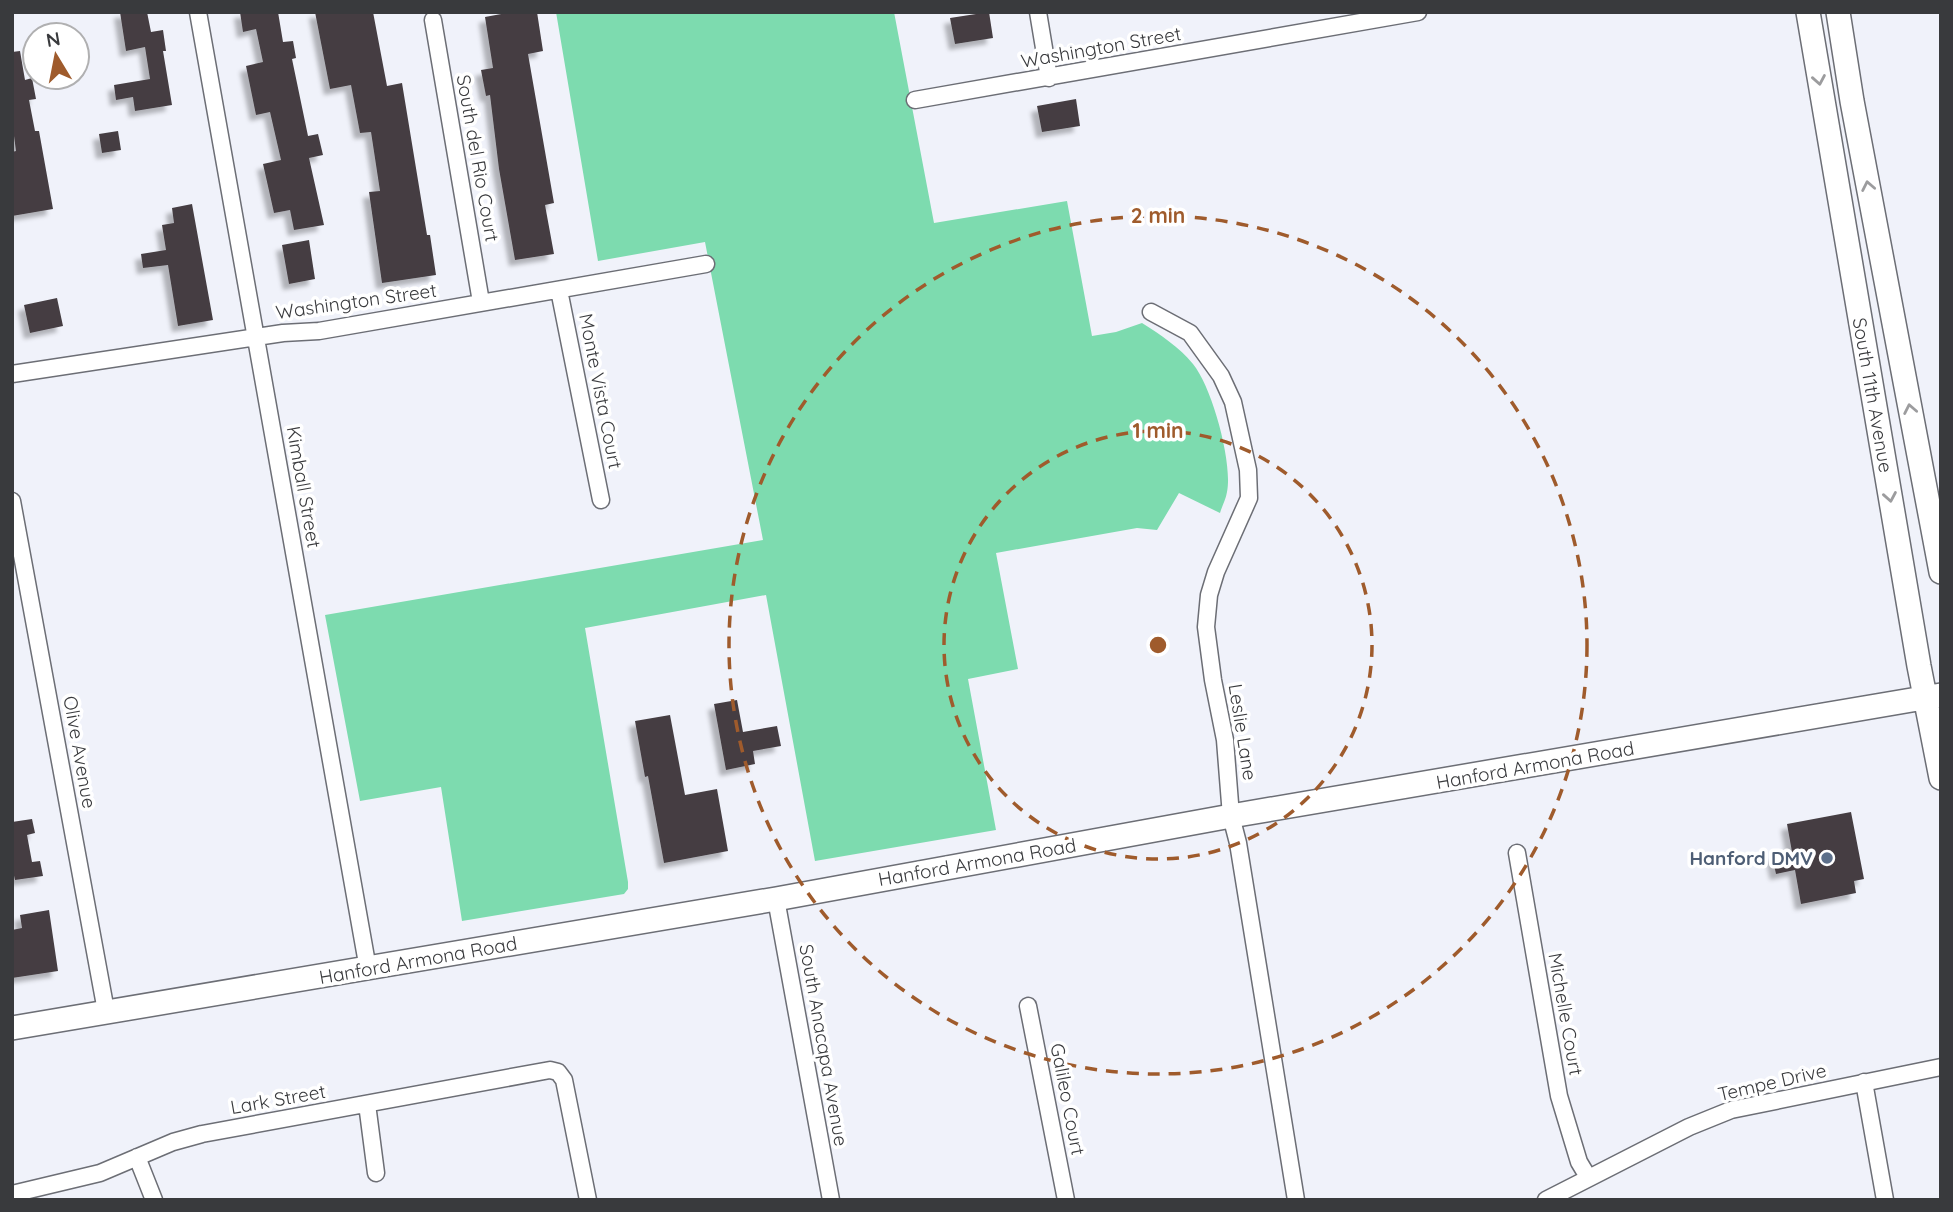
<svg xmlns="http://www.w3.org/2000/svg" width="1953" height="1212" viewBox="0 0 1953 1212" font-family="Quicksand,sans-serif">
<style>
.green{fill:#7ddbaf}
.building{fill:#453e42;filter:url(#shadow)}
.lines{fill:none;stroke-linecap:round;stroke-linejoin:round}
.street-casing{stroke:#6c6e75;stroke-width:19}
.secondary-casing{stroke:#6c6e75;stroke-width:26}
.street{stroke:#fff;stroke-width:16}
.secondary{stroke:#fff;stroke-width:23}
.oneway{stroke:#9c9c9e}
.ring{fill:none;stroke:#9f5b2c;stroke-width:3.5;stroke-dasharray:12 9}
.service-dot{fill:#5c6f8a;stroke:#fff;stroke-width:2.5}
.labels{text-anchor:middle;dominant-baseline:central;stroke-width:7;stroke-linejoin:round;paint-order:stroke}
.street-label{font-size:19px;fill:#393a3d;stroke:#fff}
.service-label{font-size:19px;font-weight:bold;fill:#4e5e75;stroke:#fff;text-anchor:end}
.centre{fill:#9f5b2c;stroke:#fff;stroke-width:3.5}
.ring-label{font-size:21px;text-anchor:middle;font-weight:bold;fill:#9f5b2c;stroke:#fff;stroke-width:7;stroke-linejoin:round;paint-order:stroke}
</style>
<defs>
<filter id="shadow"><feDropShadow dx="-6" dy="6" stdDeviation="2" flood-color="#0004"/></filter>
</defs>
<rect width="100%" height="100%" fill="#f0f2fa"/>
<path class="green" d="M556,12H894L934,223L1067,201L1092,336L1116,332L1142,323C1161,335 1179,347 1193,364C1212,387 1233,463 1227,492C1226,499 1222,506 1220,513L1179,493L1157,530L1137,528L996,553L1018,669L968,679L996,830L815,861L766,595L585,628L628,882V889L624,894L462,921L441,787L360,801L325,615L763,540L705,242L598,261Z"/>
<path class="building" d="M120,12H147L151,32L163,30L166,51H163L172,105L135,111L133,97L116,100L114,85L150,79L145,47L126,51Z
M240,12H278L283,42L293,41L296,58L292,59L308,136L318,134L323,155L309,158L324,225L294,230L290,210L274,213L263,164L281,160L270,112L256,115L246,66L263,62L256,29L243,32Z
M315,12H373L387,86L402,83L427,235H430L436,275L382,283L369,192L380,191L371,132L360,133L351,85L330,89Z
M512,12H537L543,51L528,54L554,203L545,205L554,254L515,260L499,169L490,95L486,96L481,70L493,68L485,17Z
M989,12L993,38L955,44L950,18Z
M20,51L25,80L32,78L36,99L29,100L35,131H39L53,209L12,216V152L16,151L12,121V52Z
M1076,99L1080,126L1042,132L1037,106Z
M118,131L121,150L102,153L99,134Z
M192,204L213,320L178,326L168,265L143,268L141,254L166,250L162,225L174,223L172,208Z
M309,240L315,279L289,284L282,245Z
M57,298L63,326L30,333L24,305Z
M737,700L743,732L777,726L781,746L753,751L755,764L726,770L714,704Z
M670,715L685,795L717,789L728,851L664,863L648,776L645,777L635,721Z
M1851,812L1864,879L1854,881L1856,893L1801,904L1795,870L1776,874L1772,856L1792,852L1787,824Z
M32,819L35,833L27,835L32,862L40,861L43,876L15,880L12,867V822Z
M49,910L58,971L12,978V930L22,928L20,915Z"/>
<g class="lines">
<defs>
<path id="street" d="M198,12L368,969
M1038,12L1049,78
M433,20L481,302
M915,100L1418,12
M559,290L601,500
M1151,312L1190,333L1221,376L1233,402L1248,470L1249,498L1216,572L1209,595L1206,627L1213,680L1225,740L1231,816L1238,843L1296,1200
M12,374L283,333L319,331L706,264
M12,501L106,1011
M1517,853L1559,1096L1579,1162L1588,1177
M776,899L831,1200
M1028,1006L1066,1200
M1864,1082L1885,1200
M367,1104L376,1173
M137,1157L154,1200
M12,1194L100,1173L173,1142L202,1134L550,1070L558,1072L564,1080L588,1200
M1546,1200L1689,1127L1731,1110L1941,1067"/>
<path id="secondary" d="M1808,12L1919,666L1941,778
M1838,12L1852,101L1941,572
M12,1028L776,899L1231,816L1941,695"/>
</defs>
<use href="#street" class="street-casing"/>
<use href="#secondary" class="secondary-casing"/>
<use href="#street" class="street"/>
<use href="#secondary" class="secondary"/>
</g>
<defs><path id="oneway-chevron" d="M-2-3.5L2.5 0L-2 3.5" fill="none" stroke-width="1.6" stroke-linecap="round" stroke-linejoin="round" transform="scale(1.75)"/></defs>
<g class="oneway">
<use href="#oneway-chevron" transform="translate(1819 80) rotate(80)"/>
<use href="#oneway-chevron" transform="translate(1868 186) rotate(-101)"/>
<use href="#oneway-chevron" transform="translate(1910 409) rotate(-101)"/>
<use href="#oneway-chevron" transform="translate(1890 497) rotate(80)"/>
</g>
<g class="ring">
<circle cx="1158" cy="645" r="214"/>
<circle cx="1158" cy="645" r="429"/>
</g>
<circle class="service-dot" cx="1827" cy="858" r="7"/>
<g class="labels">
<g class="street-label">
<text transform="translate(1101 47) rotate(-10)">Washington Street</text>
<text transform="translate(478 158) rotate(80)">South del Rio Court</text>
<text transform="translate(356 301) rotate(-8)">Washington Street</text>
<text transform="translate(601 391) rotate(79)">Monte Vista Court</text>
<text transform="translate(1873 395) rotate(80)">South 11th Avenue</text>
<text transform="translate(304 487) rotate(80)">Kimball Street</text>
<text transform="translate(1243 732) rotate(81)">Leslie Lane</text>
<text transform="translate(80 752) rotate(80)">Olive Avenue</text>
<text transform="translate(1535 765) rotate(-10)">Hanford Armona Road</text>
<text transform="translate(977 862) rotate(-10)">Hanford Armona Road</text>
<text transform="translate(418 960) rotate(-10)">Hanford Armona Road</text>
<text transform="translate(1566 1014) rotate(80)">Michelle Court</text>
<text transform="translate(824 1045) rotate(80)">South Anacapa Avenue</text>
<text transform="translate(1772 1082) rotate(-13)">Tempe Drive</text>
<text transform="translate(278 1099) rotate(-10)">Lark Street</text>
<text transform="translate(1068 1099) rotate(79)">Galileo Court</text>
</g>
<g class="service-label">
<text x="1813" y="858">Hanford DMV</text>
</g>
</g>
<circle cx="1158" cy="645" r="10" class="centre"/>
<g class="ring-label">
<text x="1158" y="223">2 min</text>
<text x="1158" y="438">1 min</text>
</g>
<rect width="1953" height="1212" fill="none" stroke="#393a3d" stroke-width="28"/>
<g transform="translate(56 56) rotate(350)"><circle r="33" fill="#ffffff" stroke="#b0b0b1" stroke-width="2"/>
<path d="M0-5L12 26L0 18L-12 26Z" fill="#9f5b2c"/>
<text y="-10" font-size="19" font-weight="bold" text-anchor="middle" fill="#393a3d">N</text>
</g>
</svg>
